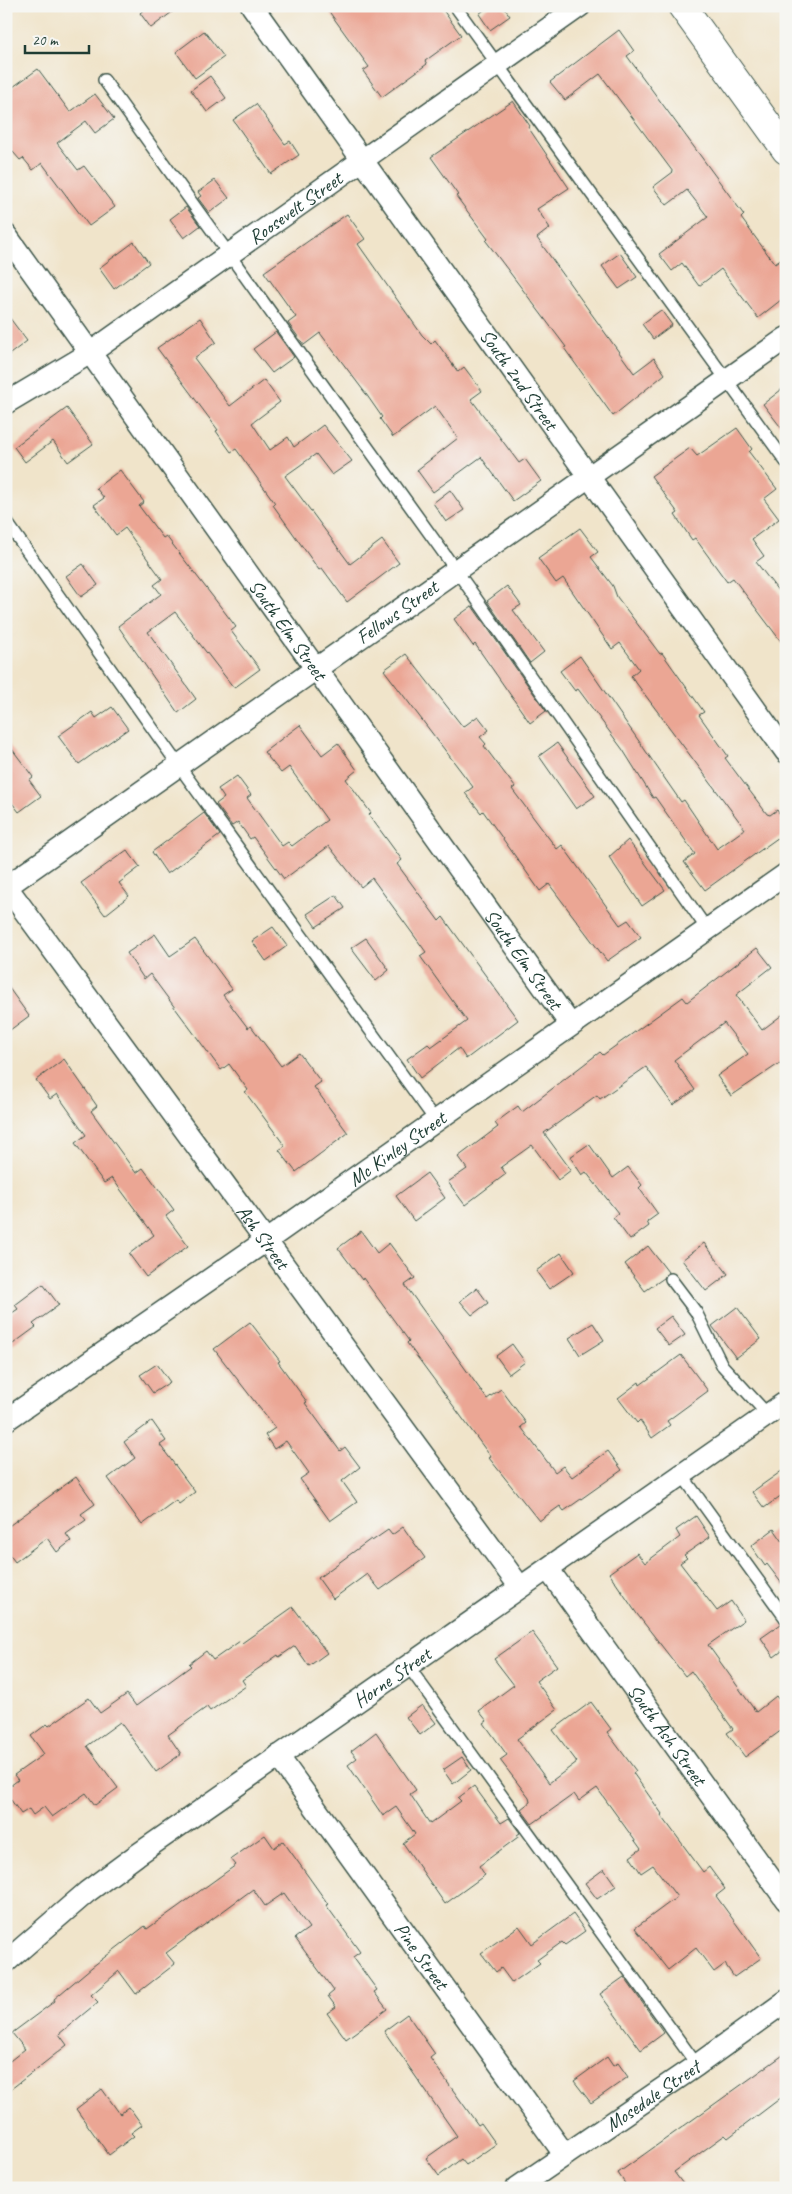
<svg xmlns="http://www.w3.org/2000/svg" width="792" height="2194" viewBox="0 0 792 2194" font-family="Caveat,sans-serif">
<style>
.building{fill:#eba694}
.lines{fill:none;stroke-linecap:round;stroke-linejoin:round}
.lane-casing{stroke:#3e564a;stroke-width:14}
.street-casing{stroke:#3e564a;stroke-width:24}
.secondary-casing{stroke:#3e564a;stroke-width:30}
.lane{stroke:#fff;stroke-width:11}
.street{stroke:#fff;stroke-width:21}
.secondary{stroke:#fff;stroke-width:28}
.labels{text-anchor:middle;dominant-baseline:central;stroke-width:4.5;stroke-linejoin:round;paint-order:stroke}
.street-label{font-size:20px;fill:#1f3d34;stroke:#f6f6f2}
</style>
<rect width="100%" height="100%" fill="#f6f6f2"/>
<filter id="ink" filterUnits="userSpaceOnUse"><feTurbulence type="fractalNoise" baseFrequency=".02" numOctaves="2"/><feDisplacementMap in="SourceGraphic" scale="10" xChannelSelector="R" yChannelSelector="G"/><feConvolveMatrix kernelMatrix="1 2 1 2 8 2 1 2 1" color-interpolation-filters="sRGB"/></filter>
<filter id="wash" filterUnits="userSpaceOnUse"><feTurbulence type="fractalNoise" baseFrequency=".0096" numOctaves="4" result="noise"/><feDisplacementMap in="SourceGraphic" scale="20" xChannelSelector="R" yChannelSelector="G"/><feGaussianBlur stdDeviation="1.12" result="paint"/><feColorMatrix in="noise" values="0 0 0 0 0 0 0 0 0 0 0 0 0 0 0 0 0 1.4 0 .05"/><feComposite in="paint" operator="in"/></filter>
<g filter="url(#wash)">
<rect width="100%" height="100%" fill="#f0e4ca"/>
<g id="blocks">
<path class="building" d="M148,6H180L151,28L140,13Z
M325,6H440L461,35L425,61L427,64L382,97L363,71L369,67Z
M489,6H503L510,16L490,30L479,14Z
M619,30L634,51L627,56L744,215L741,218L775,264L786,256V296L758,318L721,269L699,286L682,263L672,271L659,254L708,217L687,190L667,205L653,187L673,172L600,74L565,100L550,82Z
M204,31L224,57L195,78L176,52Z
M38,69L70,112L95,94L114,119L95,133L86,121L57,143L78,170L84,166L115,207L89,226L42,163L33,170L23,158L20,160L6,144V92Z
M210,76L226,98L207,112L191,90Z
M513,101L530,126L528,127L569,188L537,209L550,228L537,238L634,373L654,358L665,374L613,416L564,348L566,347L486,241L488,239L456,196L458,195L431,157Z
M256,104L285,144L290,141L299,155L271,174L233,120Z
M215,180L229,198L209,213L198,198L201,196L198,192Z
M186,207L200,226L184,238L170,219Z
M347,214L365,239L358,244L422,335L431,344L435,340L458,372L464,367L482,391L471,399L519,463L525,459L541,481L513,501L481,457L433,492L417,470L458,438L435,406L393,437L380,419L382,417L366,394L320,333L304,345L288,323L296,317L264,272Z
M134,242L149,263L114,289L99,268Z
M620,253L637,277L619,289L602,266Z
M661,310L672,325L653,339L642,324Z
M6,313L27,341L6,357Z
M200,318L216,342L194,358L230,406L264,380L280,402L252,423L270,450L288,437L294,447L323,425L352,461L332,475L316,454L285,476L350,564L382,540L399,563L347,602L322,568L319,570L273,505L275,503L236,449L231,452L216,431L218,430L157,348Z
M276,332L294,357L272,373L253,349Z
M786,386V434L763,404Z
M67,408L93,444L68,462L53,441L25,462L14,447Z
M737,428L752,449L749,452L777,489L764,499L779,519L752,539L764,556L756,562L786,601V648L733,578L727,582L695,538L692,540L675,515L678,513L651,476L690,448L697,456Z
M120,470L144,502L139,506L163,538L166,536L220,606L236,627L231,631L260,669L234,688L175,612L148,632L196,699L178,713L118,626L161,594L154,585L162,579L125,528L116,535L94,505L104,498L96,488Z
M450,490L464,510L446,522L433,503Z
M580,528L598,552L591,557L613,586L617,597L660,654L662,653L704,712L699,715L728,756L725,758L767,814L770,815L777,810L786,823V832L705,890L684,862L695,854L655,797L653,798L623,750L578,689L575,691L560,671L580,656L681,802L684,800L717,849L745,829L631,676L639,669L620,643L612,649L563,578L556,583L538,558Z
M83,564L98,585L81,597L66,576Z
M507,586L521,605L513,610L544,652L530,663L487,601Z
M472,606L546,711L530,723L475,644L473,646L454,619Z
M406,654L463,727L478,716L489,730L480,737L486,744L484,746L515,787L512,789L557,849L562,845L620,925L628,920L641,937L607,961L549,884L540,891L483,811L481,813L465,793L473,787L384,670Z
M112,707L128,729L79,764L58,736L92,712L96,718Z
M300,725L322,755L338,743L357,770L346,779L371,813L369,815L402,860L397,864L439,921L443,917L518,1020L466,1059L459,1048L420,1078L407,1059L428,1044L431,1047L467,1021L420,956L426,952L372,878L361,887L329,846L284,879L253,837L250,839L238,822L232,826L216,804L224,798L218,789L237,776L251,795L247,798L282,846L288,842L292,846L327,820L289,767L281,773L264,752Z
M6,741L33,777L29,780L41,796L19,812L6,795Z
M557,743L595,796L576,809L539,756Z
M204,813L220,835L167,874L152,852Z
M628,840L665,890L642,906L609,857Z
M127,850L140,867L119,883L129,896L105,915L81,883Z
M336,895L345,908L316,927L307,914Z
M273,927L287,946L266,961L252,941Z
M155,934L170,956L195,939L232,989L223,995L248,1028L251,1026L281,1066L299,1053L321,1082L314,1087L348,1133L296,1172L279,1150L285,1146L245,1092L248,1090L229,1064L221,1070L150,974L144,979L127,953Z
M366,938L389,970L376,981L351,948Z
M757,948L772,967L736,995L762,1030L786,1012V1059L731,1096L717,1076L748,1054L724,1023L674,1060L695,1090L673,1105L646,1067L600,1099L597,1095L544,1133L571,1170L558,1180L532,1145L501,1167L506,1174L465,1205L448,1182L467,1169L458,1157L498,1127L495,1123L518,1106L522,1112L600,1052L603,1055L683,997L687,1002Z
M6,984L29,1016L6,1033Z
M64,1059L97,1106L91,1111L136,1173L143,1168L174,1210L166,1216L188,1246L146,1277L129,1254L154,1235L112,1178L104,1183L75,1143L86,1135L57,1094L50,1099L36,1080Z
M589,1144L613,1178L628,1167L642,1185L639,1188L658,1214L647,1222L649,1226L630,1240L613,1217L618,1213L586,1172L582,1175L570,1157Z
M427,1173L445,1198L414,1221L396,1196Z
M361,1231L377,1253L389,1243L415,1278L405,1285L487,1399L501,1389L526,1423L521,1427L555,1472L563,1466L572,1477L608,1451L622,1470L564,1511L560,1506L539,1521L489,1458L491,1457L407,1343L409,1341L363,1278L362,1280L338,1248Z
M704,1243L728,1274L706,1291L682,1260Z
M648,1246L668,1272L664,1278L645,1291L625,1264Z
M561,1253L574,1272L549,1289L536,1271Z
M43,1284L59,1305L33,1324L36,1327L6,1349V1317L18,1309L15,1305Z
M477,1288L488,1303L472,1315L460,1301Z
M737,1307L761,1339L736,1358L712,1326Z
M671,1316L685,1335L669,1346L655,1328Z
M250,1322L280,1361L278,1362L307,1402L305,1403L340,1451L345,1447L360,1467L342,1481L357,1502L330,1521L300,1479L309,1473L286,1441L274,1449L265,1435L275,1428L214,1349Z
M593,1323L604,1340L580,1355L569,1338Z
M512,1344L525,1362L509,1374L496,1356Z
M681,1355L708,1391L667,1421L670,1425L652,1438L640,1420L637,1423L618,1398L639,1382L640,1385Z
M157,1364L170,1382L153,1393L140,1375Z
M152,1421L166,1441L160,1445L195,1492L179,1504L176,1500L142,1525L108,1478L135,1458L124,1442Z
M786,1468V1492L764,1508L752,1492Z
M76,1477L95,1504L81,1514L86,1520L66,1534L71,1541L57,1552L47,1538L15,1562L6,1550V1528Z
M696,1516L710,1537L684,1555L687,1558L680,1563L717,1611L731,1601L744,1620L708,1645L756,1712L776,1696L786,1709V1727L745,1757L727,1733L733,1729L691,1671L685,1676L637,1614L609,1573L637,1553L645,1563L680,1537L676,1530Z
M403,1527L425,1558L380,1590L367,1574L333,1599L318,1578L371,1539L372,1541L388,1530L392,1535Z
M774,1529L786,1546V1589L767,1564L765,1566L751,1546Z
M293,1607L327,1653L309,1666L295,1646L279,1657L278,1655L242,1680L246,1686L210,1711L207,1707L168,1735L181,1754L156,1772L120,1722L87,1746L118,1788L95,1805L86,1793L52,1817L44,1807L33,1815L29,1809L21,1814L6,1793V1789L18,1780L14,1775L44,1754L31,1736L47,1724L49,1726L89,1698L100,1713L127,1694L136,1706L191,1666L189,1664L206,1651L213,1660L240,1641L242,1643Z
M781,1624L786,1626V1648L774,1657L761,1638Z
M532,1632L557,1666L536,1681L557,1710L517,1739L549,1783L577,1762L553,1730L591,1702L611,1729L607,1732L636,1771L633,1773L662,1814L661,1815L703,1872L709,1867L725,1889L716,1896L761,1958L734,1977L725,1964L714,1972L696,1948L668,1970L635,1928L677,1897L653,1865L641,1873L630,1857L641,1849L597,1788L579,1801L574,1794L532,1824L521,1809L530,1802L529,1798L500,1760L507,1755L484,1723L487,1721L479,1711L514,1685L494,1659Z
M422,1705L436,1723L420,1735L406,1717Z
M376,1732L416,1790L410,1794L430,1824L461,1801L458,1798L474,1786L501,1823L509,1818L520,1833L517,1835L518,1837L479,1866L485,1875L445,1904L403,1843L415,1834L396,1807L383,1816L348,1765L357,1758L351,1751Z
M462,1757L471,1770L453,1784L443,1770Z
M265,1835L274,1848L283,1841L328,1904L326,1905L360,1952L353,1957L377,1990L374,1992L387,2009L346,2039L327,2013L336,2007L328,1996L334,1991L295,1938L309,1928L284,1893L265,1906L253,1889L166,1953L175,1964L136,1994L119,1971L91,1995L98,2002L59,2034L67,2045L6,2093V2064L25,2049L12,2033L55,2001L54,1999L92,1967L145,1926L147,1929L236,1865L231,1859Z
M604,1869L616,1886L597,1899L585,1883Z
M573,1914L585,1931L565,1945L562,1942L537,1960L540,1963L512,1983L501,1968L496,1972L481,1953L519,1926L532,1944Z
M624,1977L664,2033L641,2050L600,1994Z
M407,2014L435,2054L430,2058L478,2125L481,2123L496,2144L466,2165L461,2159L439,2176L426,2158L457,2136L384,2031Z
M786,2053V2094L728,2138L725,2135L674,2172L686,2188H628L618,2173Z
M607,2057L613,2066L618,2063L628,2077L591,2103L574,2081Z
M102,2089L120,2114L129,2107L142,2125L131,2133L134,2136L109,2155L76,2109Z"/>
</g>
</g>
<g filter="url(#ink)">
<use href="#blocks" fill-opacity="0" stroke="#3e564a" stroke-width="1"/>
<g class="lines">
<defs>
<path id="lane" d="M455,6L786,462
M104,80L468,587L707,929
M6,521L179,766L435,1120
M671,1279L696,1312L722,1365L768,1415
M682,1475L786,1619
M408,1666L697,2065"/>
<g id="street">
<path id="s1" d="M252,6L786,752"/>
<path id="s2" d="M6,235L570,1024"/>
<path id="s3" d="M6,403L90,353L580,6"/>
<path id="s4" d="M6,886L520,1587"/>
<path id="s5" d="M6,887L786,338"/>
<path id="s6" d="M6,1420L267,1240L786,874"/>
<path id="s7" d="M548,1569L786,1900"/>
<path id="s8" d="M278,1756L565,2155"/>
<path id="s9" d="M6,1962L87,1892L137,1855L786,1402"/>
<path id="s10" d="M517,2188L697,2065L786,2001"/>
</g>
<path id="secondary" d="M682,6L786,150"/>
</defs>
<use href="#lane" class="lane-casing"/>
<use href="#street" class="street-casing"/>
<use href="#secondary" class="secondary-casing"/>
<use href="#lane" class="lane"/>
<use href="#street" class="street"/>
<use href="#secondary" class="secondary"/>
</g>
</g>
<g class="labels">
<g class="street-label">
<text stroke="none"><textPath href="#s3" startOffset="349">Roosevelt Street</textPath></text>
<text stroke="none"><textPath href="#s1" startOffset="459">South 2nd Street</textPath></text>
<text stroke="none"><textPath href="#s5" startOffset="478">Fellows Street</textPath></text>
<text stroke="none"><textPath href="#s2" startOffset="485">South Elm Street</textPath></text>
<text stroke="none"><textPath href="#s2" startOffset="890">South Elm Street</textPath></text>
<text stroke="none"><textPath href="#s6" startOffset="476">Mc Kinley Street</textPath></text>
<text stroke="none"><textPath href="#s4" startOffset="435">Ash Street</textPath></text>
<text stroke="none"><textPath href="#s9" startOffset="480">Horne Street</textPath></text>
<text stroke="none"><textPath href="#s7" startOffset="204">South Ash Street</textPath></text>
<text stroke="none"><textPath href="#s8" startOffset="246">Pine Street</textPath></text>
<text stroke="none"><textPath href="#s10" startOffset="164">Mosedale Street</textPath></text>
</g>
</g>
<rect width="792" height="2194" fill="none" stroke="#f6f6f2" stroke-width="25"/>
<path d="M25 45v8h64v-8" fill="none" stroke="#1f3d34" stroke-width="2.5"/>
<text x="32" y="45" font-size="15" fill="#1f3d34" stroke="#f6f6f2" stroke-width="4" paint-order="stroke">20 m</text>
</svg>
